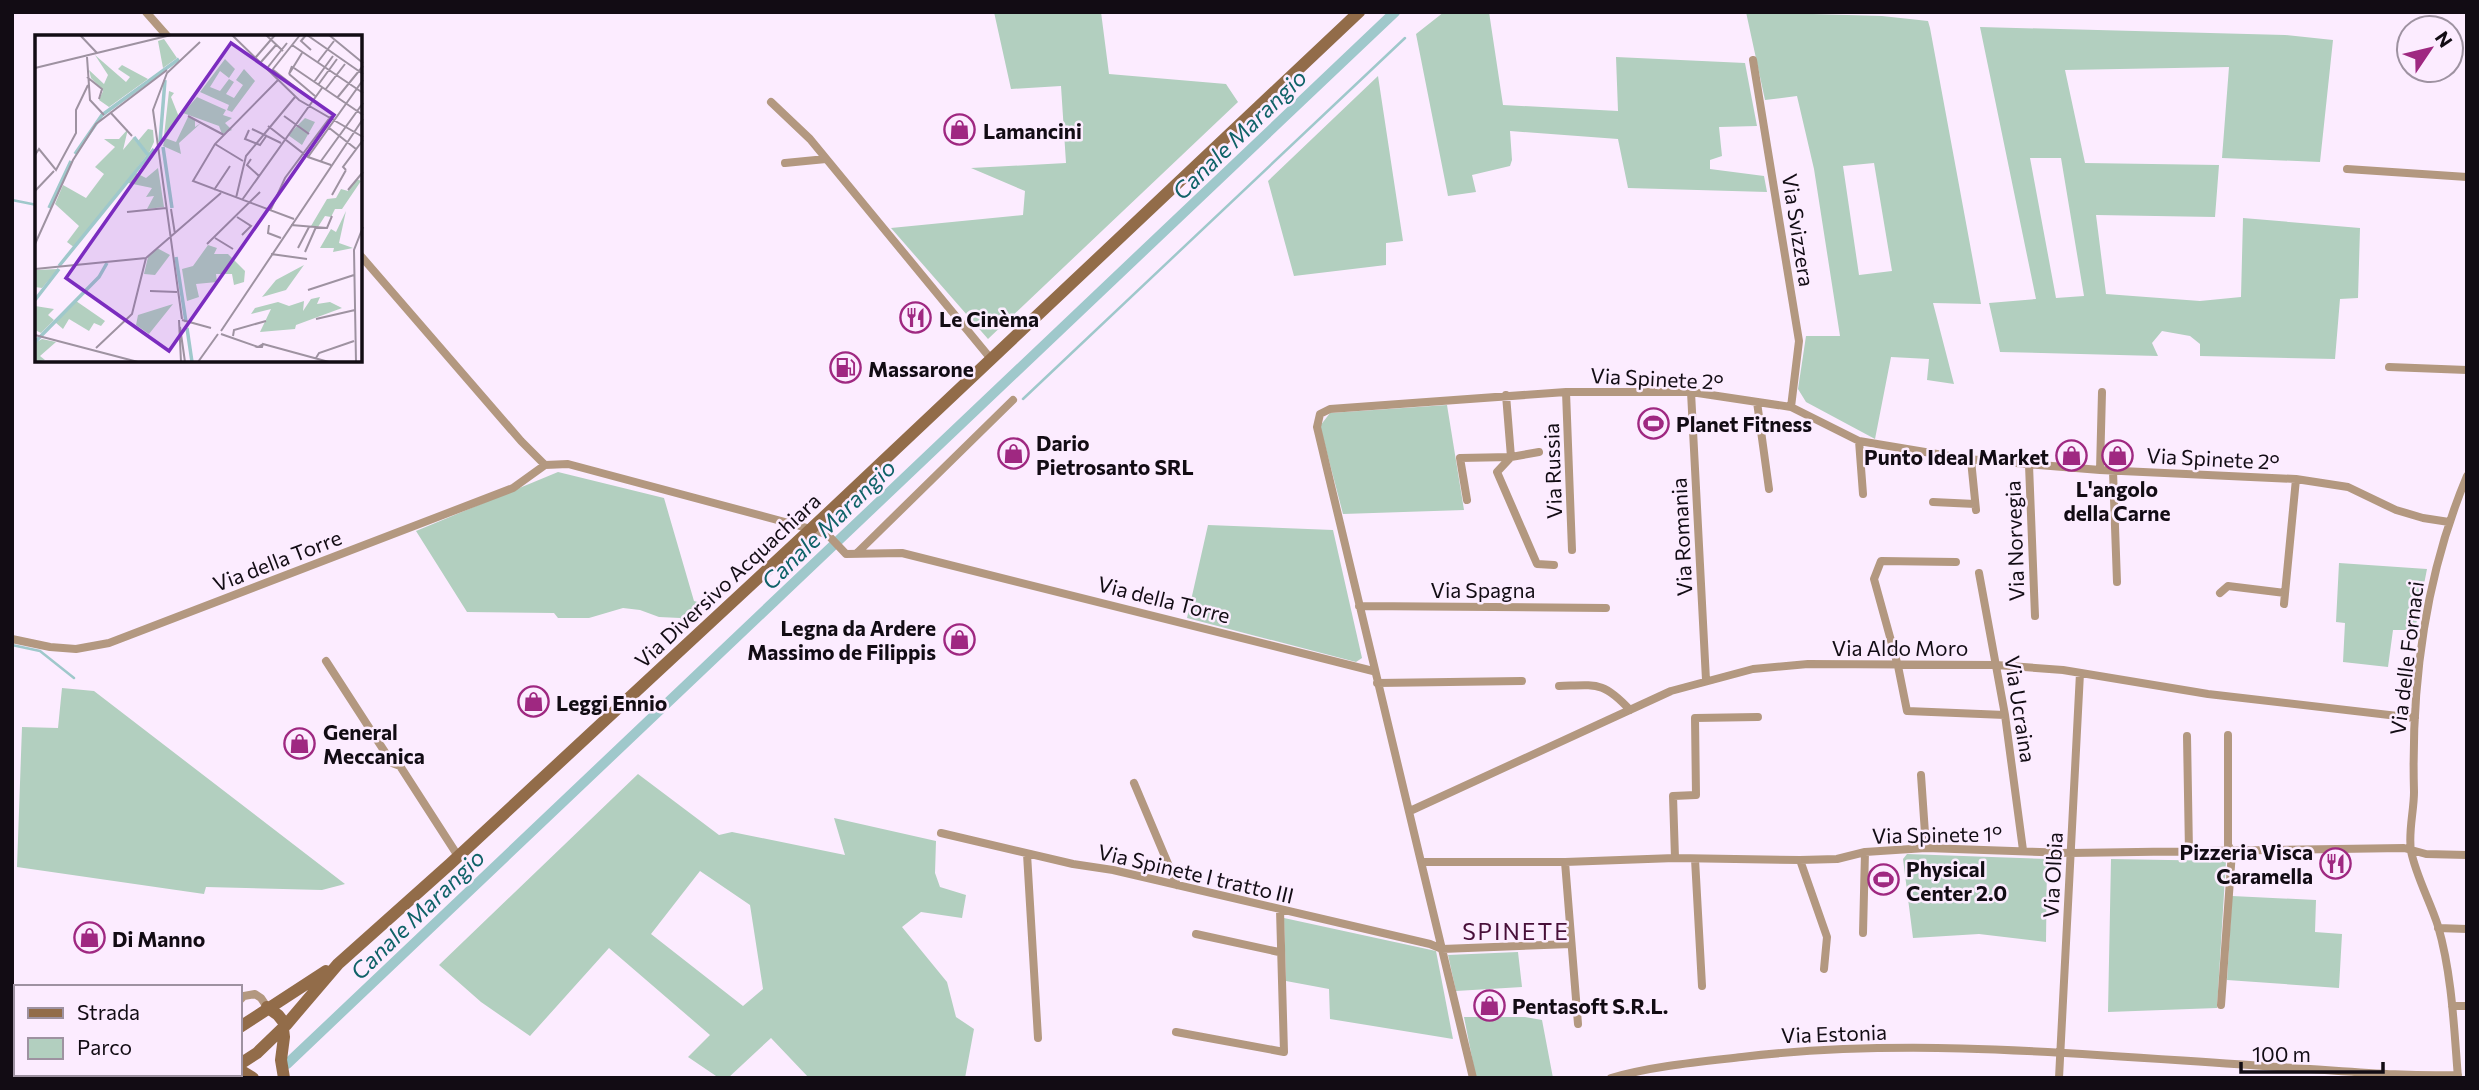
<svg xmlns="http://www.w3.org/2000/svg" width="2479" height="1090" viewBox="0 0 2479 1090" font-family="Commissioner,sans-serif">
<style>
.green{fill:#b2cfbf;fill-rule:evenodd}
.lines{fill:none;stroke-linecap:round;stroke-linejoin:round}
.stream{stroke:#9fc8cb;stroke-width:2.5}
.canal{stroke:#9fc8cb;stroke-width:10}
.street{stroke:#b39880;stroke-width:8}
.secondary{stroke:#926c49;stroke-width:12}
.labels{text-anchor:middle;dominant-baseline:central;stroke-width:5;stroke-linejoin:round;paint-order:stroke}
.poi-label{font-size:21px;font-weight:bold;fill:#120c14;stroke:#fcecff;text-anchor:start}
.street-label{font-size:21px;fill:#120c14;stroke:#fcecff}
.water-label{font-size:23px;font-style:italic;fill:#0f6268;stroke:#fcecff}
.neighbourhood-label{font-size:23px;letter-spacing:2px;fill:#480f39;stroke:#fcecff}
.inset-river{fill:none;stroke:#9fc8cb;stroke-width:3.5}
.inset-road{fill:none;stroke:#9e92a1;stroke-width:2}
.view{fill:#7b2cbf;fill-opacity:0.15;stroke:#7b2cbf;stroke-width:3.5}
.inset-edge{fill:none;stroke:#120c14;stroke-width:3.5}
</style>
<rect width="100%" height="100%" fill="#fcecff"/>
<path class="green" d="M994,12H1101L1109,74L1226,84L1238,102L988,339L891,228L1023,215L1025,191L971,168L1066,163L1061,86L1011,89Z
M1444,12H1489L1503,105L1618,111L1616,57L1745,63L1757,126L1719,127L1722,156L1710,160V169L1764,176L1767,192L1628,188L1618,139L1510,131L1512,160L1510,166L1472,175L1476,192L1448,196L1416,34Z
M1746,12L1882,16L1928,21L1930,28L1981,304L1933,303L1954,384L1927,380L1929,359L1891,357L1875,439L1806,402L1798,389L1806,336H1840L1814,169L1797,96L1765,100ZM1874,163L1892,271L1859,275L1843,166Z
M1980,27L2285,35L2333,40L2320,162L2222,158L2229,67L2065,70L2085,163L2219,165L2215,217L2096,215L2106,294L2200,301L2241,297L2243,218L2360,228L2358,298L2340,299L2335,359L2200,356V344L2190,336L2162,331L2152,343L2158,356L2000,352L1989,303L2036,299ZM2030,158H2061L2084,296L2056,298Z
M1378,76L1403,241L1386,243V265L1294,276L1268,181Z
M1447,405L1464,510L1343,514L1320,426L1330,413Z
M558,472L664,498L694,601L701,603L686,622L680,618L659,617L640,610L623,608L589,618H558L554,613L467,612L416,531Z
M1208,525L1333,530L1362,658L1356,662L1187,618Z
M2339,563L2427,569L2415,630H2393L2388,667L2343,662L2345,623L2336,622Z
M62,688L94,691L345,884L322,890L206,887L204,894L17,867L22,727L58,728Z
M638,774L719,835L732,832L845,855L834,818L936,841L935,873L940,887L966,895L962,918L921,912L902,927L947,982L956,1017L974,1029L965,1078H809L771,1038L728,1078H719L688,1057L710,1035L609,948L530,1036L481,1002L439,965ZM700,871L750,905L763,989L743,1006L651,934Z
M1907,854L2047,859L2046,942L1979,934L1913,938L1903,859Z
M2111,859L2226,861L2217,1008L2108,1012Z
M2232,896L2316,900L2315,932L2342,934L2339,988L2227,980Z
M1284,918L1436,951L1453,1039L1330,1019L1329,989L1286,981Z
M1518,952L1522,987L1456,991L1448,955Z
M1464,1017H1525L1542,1020L1553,1078H1476Z"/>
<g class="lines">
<path class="stream" d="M12,200L37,205
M1023,399L1405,38
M12,645L40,651L74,678"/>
<path class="canal" d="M287,1064L1395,12"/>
<path class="street" d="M146,12L168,37
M1753,60L1799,341L1791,407
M771,102L810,139L991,359
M785,163L826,159
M2347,169L2467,177
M360,255L521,441L545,465L568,464L811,529L828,535L846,554L902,553L1373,671
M2389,367L2467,370
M1566,392L1572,550
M1691,392L1706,680
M1757,402L1769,489
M1859,441L1863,494
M1539,452L1511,457L1497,472L1537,564L1554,565
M1971,460L1976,510
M2029,465L2035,616
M2100,470L2102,392
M2113,471L2117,582
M1467,500L1460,458L1511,457L1506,395
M1933,502L1975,504
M857,553L1013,400
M1956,562L1881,561L1874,579L1898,666L1907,711L2005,715
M1979,573L2005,715L2023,850
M2220,593L2228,586L2285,593
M2284,604L2296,479
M1359,606L1606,608
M12,639L50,647L76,649L109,643L513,488L545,465
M326,661L392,763L400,766L458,856
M1377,683L1522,681
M1559,686C1597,685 1603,681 1630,710
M2187,736L2189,852
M1921,775L1926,848
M1134,783L1177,885
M1410,811L1671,691L1753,669L1808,664L1996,665L2063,670L2208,694L2415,718
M941,833L1073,864L1113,870L1430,944L1442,949L1571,944
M1027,854L1038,1038
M1675,858L1673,796L1696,795L1695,718L1758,717
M1695,859L1702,986
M1800,860L1827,937L1824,969
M1422,862H1565L1675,858L1800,860L1837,859L1865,852L1926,848L2070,853L2404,848L2426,854L2467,855
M1565,862L1578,1024
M2438,928L2467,929
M1863,933L1865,852
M1196,934L1279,952
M240,1000L244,996L255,994L261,998L267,1007
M2221,1005L2232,852L2228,845V735
M2452,1006H2467
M1176,1032L1284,1052L1280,910
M145,1078L149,1074
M1473,1078C1421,861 1368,644 1317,427L1320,414L1330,409L1566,392H1691L1791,407L1859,441L1967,459L2100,470L2296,479L2348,487L2396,510L2423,518L2449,522
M1611,1078C1653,1066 1698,1062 1742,1057C1919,1036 2100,1056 2278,1067C2337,1070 2398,1077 2458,1075
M2059,1078L2080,673
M2458,1078C2454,1028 2452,974 2438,926C2430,901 2416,876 2411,851C2408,832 2414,811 2414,792C2411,685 2425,576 2467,476"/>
<path class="secondary" d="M286,1025L338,964L450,864L811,529L1359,12
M240,1027L326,971
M283,1029L284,1037L281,1060L284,1078
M240,1064L257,1053L286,1025L278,1015L267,1007
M240,1070L253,1078
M187,1078L191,1074
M216,1078L221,1074"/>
</g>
<defs>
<symbol id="shop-ring" viewBox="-11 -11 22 22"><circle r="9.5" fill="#fcecff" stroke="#9f2881" stroke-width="1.5"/><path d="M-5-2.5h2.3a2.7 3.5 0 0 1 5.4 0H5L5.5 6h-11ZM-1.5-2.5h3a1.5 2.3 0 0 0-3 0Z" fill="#9f2881"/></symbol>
<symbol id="restaurant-ring" viewBox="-11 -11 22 22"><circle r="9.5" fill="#fcecff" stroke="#9f2881" stroke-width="1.5"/><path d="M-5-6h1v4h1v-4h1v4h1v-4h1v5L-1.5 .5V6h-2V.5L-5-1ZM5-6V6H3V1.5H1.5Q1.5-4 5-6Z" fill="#9f2881"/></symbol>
<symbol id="fuel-ring" viewBox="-11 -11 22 22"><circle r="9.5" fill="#fcecff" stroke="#9f2881" stroke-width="1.5"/><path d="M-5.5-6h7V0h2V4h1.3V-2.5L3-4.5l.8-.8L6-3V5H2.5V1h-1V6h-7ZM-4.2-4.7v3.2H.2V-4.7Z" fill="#9f2881"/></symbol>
<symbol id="stadium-ring" viewBox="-11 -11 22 22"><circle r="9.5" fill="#fcecff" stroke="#9f2881" stroke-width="1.5"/><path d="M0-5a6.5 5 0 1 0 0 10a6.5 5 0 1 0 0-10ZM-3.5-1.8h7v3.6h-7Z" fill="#9f2881"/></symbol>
</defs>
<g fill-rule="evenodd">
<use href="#shop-ring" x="942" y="112" width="35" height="35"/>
<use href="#restaurant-ring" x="898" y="300" width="35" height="35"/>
<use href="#fuel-ring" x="828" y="350" width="35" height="35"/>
<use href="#stadium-ring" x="1636" y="406" width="35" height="35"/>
<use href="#shop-ring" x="996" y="436" width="35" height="35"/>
<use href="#shop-ring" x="2054" y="438" width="35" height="35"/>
<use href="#shop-ring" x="2100" y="438" width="35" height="35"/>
<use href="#shop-ring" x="942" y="622" width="35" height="35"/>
<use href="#shop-ring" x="516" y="684" width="35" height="35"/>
<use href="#shop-ring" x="282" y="726" width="35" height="35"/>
<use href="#restaurant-ring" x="2318" y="846" width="35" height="35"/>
<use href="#stadium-ring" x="1866" y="862" width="35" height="35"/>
<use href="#shop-ring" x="72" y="920" width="35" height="35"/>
<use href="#shop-ring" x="1472" y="988" width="35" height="35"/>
</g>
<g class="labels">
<g class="poi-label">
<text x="983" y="130">Lamancini</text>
<text x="939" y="318">Le Cinèma</text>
<text x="868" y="368">Massarone</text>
<text x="1676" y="423">Planet Fitness</text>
<text x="1036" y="442">Dario<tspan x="1036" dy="24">Pietrosanto SRL</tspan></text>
<text x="2049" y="456" text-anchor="end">Punto Ideal Market</text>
<text x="2117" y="488" text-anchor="middle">L'angolo<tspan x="2117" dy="24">della Carne</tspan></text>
<text x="936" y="627" text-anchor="end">Legna da Ardere<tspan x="936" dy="24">Massimo de Filippis</tspan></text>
<text x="556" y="702">Leggi Ennio</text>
<text x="323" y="731">General<tspan x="323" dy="24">Meccanica</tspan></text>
<text x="2313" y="851" text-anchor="end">Pizzeria Visca<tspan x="2313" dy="24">Caramella</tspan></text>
<text x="1906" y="868">Physical<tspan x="1906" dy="24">Center 2.0</tspan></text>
<text x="112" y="938">Di Manno</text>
<text x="1512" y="1005">Pentasoft S.R.L.</text>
</g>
<g class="street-label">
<text transform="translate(1799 230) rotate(81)">Via Svizzera</text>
<text transform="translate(1657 378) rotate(3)">Via Spinete 2°</text>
<text transform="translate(2213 458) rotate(3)">Via Spinete 2°</text>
<text transform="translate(1552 471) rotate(-92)">Via Russia</text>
<text transform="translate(1681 537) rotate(-93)">Via Romania</text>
<text transform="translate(2014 541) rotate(-92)">Via Norvegia</text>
<text transform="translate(277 560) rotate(-21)">Via della Torre</text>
<text transform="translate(727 580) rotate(-43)">Via Diversivo Acquachiara</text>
<text x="1483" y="589">Via Spagna</text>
<text transform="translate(1164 599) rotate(14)">Via della Torre</text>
<text x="1900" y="647">Via Aldo Moro</text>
<text transform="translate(2406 658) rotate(-83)">Via delle Fornaci</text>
<text transform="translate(2021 709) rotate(81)">Via Ucraina</text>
<text transform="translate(1937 834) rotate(-1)">Via Spinete 1°</text>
<text transform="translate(1196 873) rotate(13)">Via Spinete I tratto III</text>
<text transform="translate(2052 875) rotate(-87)">Via Olbia</text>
<text transform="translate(1834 1033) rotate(-2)">Via Estonia</text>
</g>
<g class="water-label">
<text transform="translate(1239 134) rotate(-44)">Canale Marangio</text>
<text transform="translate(828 524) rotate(-44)">Canale Marangio</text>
<text transform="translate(417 914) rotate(-44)">Canale Marangio</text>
</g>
<g class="neighbourhood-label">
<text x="1516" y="931">SPINETE</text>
</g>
</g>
<g transform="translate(35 35)">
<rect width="327" height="327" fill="#fcecff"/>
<path d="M129,4L142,23L128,33L123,6ZM60,20L91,47L95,42L83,34L87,30L113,44L74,72L64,65L68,56L56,43L54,35L69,49L73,40ZM190,24L200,34L194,43L185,36L175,52L185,56L194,44L199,47L191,59L199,63L208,50L201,45L209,34L220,46L197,77L192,75L194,70L165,57ZM134,56L139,58L136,62L144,82L129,101ZM162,62L191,75L188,80L197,83L190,88L197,95L187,99L184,91L148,78ZM153,82L160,85V92L166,88L144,108L146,119L128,111L130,103L141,107ZM270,83L280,87L267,110L253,100ZM93,94L88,115L98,103L112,120L40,213L32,207L44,191L20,169L28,150L51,163L69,139L60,132L80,112L69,104H84ZM113,94L118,95L119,107L113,120L102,107ZM123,133L129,172L112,174L119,161L111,162L117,153L93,148L101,138L111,143ZM322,144L326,146L307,174H300L296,182L290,181L283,192L276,191L292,164L301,163L306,154L313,156ZM311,176L304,208L318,213L298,217L299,213H285L296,194L301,197ZM173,210L182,213L179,219H193L210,236L209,247L199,250L197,239H181L182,247L161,249L164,262L152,266L147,234L158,231ZM122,213L135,220L120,240L109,239L113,222ZM269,230L251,255L227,262L241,245ZM23,234L7,253L0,252V235ZM285,262L282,269L295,267L307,273L261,290L260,294L225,297L236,274L216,279L220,273L243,267L254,271L269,266L268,276L276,264ZM41,266L70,286L66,291L59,288L54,296L34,284L28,294L20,287ZM138,269L114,299L101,290L103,280ZM0,271L19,274L13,280L19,285L6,298L0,295ZM7,304L21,307L5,321L10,325L0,327V308Z" fill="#b2cfbf"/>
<path class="inset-river" d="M99,102L113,120M125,107L130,45M128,112L137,173M40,119L67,80L144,24M14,173L36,126M141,222L151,287M24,231L119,114M0,265L24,234M152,293L157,327M0,307L64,242L72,228"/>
<path class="inset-road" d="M45,0L62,18M197,0L264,65L328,102M231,0L248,16M271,0L266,6L276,15M272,0L328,39M294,0L328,28M257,10L328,58M52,22L55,65L69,80M221,22L240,0M226,27L241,10M282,28L299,6M257,31L254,39L267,18M233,32L252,8M0,33L136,0M259,33L328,80M237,34L277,65M238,34L265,0M254,39L280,61M52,42L67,54L64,64M243,45L180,109L158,146L259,184M279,47L298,21M283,50L302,24M290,55L310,29M302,63L328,31M75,77L97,101M153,81L189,100M249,81L274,99M233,91L273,122L296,130M293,92L321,114M217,94L246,108M214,95L210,104L225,110L232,100M180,109L208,126M0,120L4,114L21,135L41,98V75L53,50M273,122L328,45M216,124L212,130L224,141M286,126L328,68M311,135L308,132L328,105M179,155L195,131M313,155L328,137M0,156L19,136M297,160L311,135M201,163L211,121L260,62M207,165L287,53M136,174L140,199M235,176L250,143L296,81M92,177L131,173M202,182L216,191L207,200M234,190L233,198L246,203M256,190L292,193L297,181M180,203L198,214M0,209L38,125L61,89L132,35M172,209L225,157M263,213L274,192M270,217L281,192M236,219L272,224M0,234L111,223L186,158M273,255L319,240M115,256L142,257M147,284L118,75L132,38L165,7M281,284L320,275M144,285L146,327M147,285L176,293M145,292L150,327M186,296L328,84M186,299L223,312M0,300L103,327M198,301L199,295L231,286M228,309L223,312H227L228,309L294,327M61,313L97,279L111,223M281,323L284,318L319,306M163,327L183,299M321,327L319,215L328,192"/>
<path class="view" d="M196,8L299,80L134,316L31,243Z"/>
<rect width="327" height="327" class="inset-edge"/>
</g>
<rect width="2479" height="1090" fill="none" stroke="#120c14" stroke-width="28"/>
<rect x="14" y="985" width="228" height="91" fill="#fcecff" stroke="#9e92a1" stroke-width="2"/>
<rect x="28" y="1008" width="35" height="10" fill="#926c49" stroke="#9e92a1" stroke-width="2"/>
<text x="77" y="1020" font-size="21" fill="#120c14">Strada</text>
<rect x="28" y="1038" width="35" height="21" fill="#b2cfbf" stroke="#9e92a1" stroke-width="2"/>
<text x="77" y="1055" font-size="21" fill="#120c14">Parco</text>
<g transform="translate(2430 49) rotate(55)"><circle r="33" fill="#fcecff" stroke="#9e92a1" stroke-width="2"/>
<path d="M0-5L12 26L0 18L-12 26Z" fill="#9f2881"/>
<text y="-10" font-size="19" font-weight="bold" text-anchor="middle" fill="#120c14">N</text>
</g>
<path d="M2241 1062v10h142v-10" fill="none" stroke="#120c14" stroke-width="3.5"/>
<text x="2252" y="1062" font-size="21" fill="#120c14" stroke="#fcecff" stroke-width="5" paint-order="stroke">100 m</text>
</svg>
